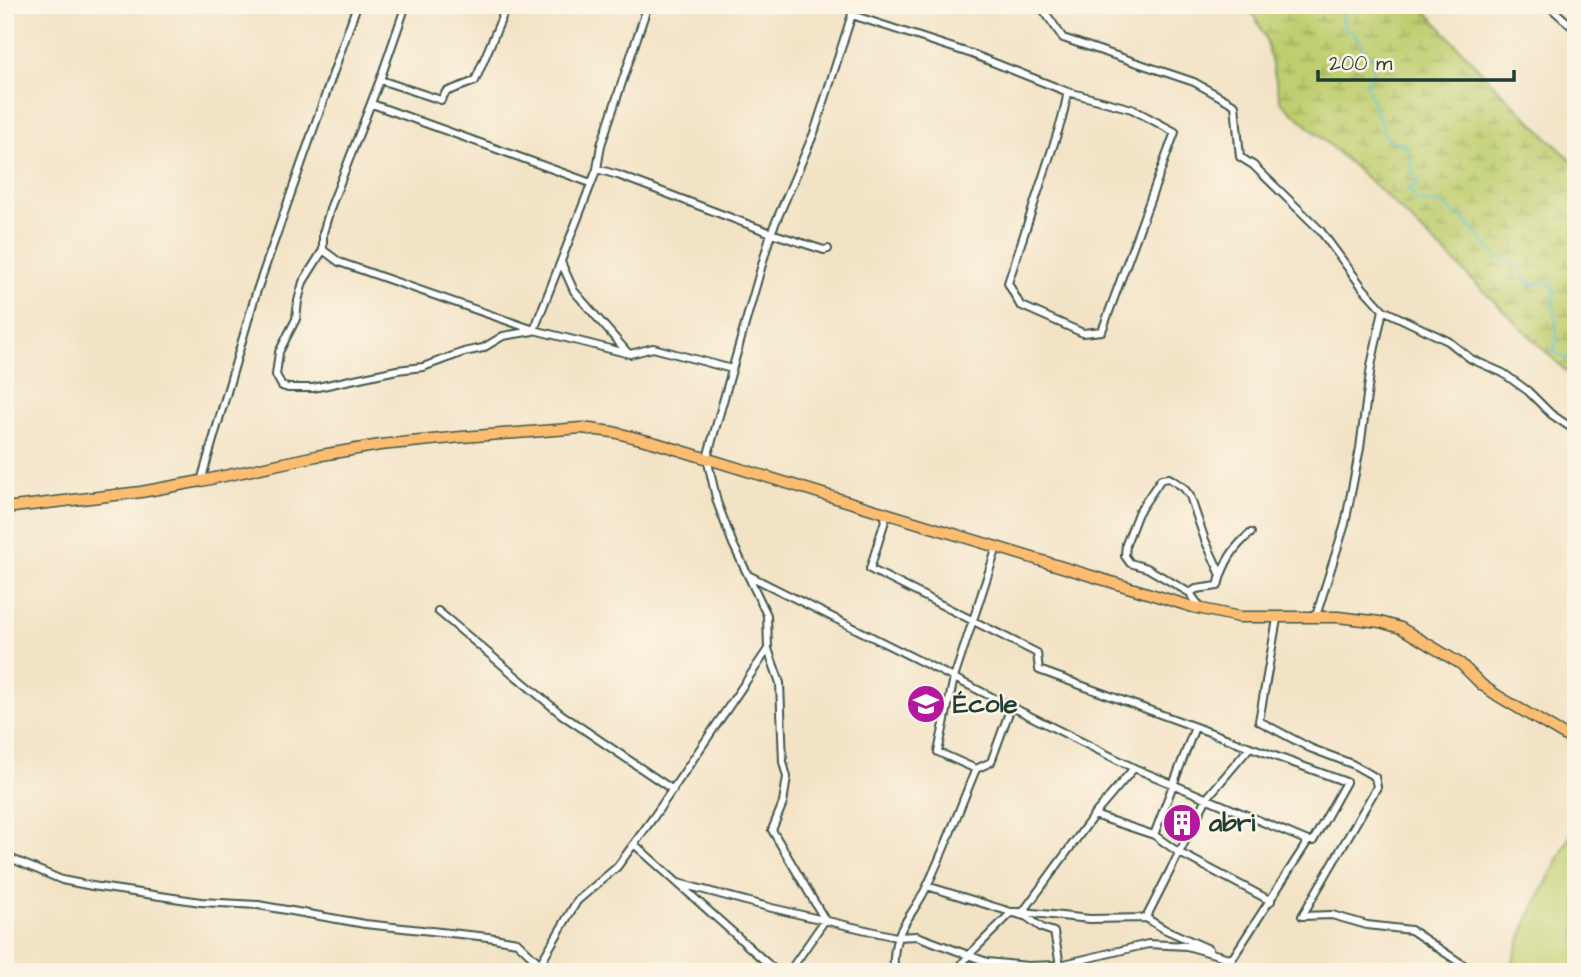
<svg xmlns="http://www.w3.org/2000/svg" width="1581" height="977" viewBox="0 0 1581 977" font-family="'Architects Daughter',sans-serif">
<style>
.grass{fill:#bfce70;stroke:#6f8652;stroke-width:2}
.wetland{fill:url(#wetland-marsh);stroke:#6f8652;stroke-width:2}
.lines{fill:none;stroke-linecap:round;stroke-linejoin:round}
.stream{stroke:#56c3cf;stroke-width:2}
.minor-casing{stroke:#3f564a;stroke-width:10}
.primary-casing{stroke:#3f564a;stroke-width:13}
.minor{stroke:#fff;stroke-width:6}
.primary{stroke:#fcbd6f;stroke-width:10}
.labels{text-anchor:middle;dominant-baseline:central;stroke-width:5;stroke-linejoin:round;paint-order:stroke}
.poi-label{font-size:26px;font-weight:bold;fill:#1f3d34;stroke:#fcf5e5;text-anchor:start}
</style>
<defs>
<pattern id="wetland-marsh" width="20" height="14" patternUnits="userSpaceOnUse" patternTransform="scale(1.75)"><rect width="20" height="14" fill="#bfce70"/><path d="M1 5h8M5 5V1M11 12h8M15 12V8" fill="none" stroke="#9ba85d"/></pattern>
</defs>
<rect width="100%" height="100%" fill="#fcf5e5"/>
<filter id="ink" filterUnits="userSpaceOnUse"><feTurbulence type="fractalNoise" baseFrequency=".0143" numOctaves="2"/><feDisplacementMap in="SourceGraphic" scale="14" xChannelSelector="R" yChannelSelector="G"/><feConvolveMatrix kernelMatrix="1 2 1 2 8 2 1 2 1" color-interpolation-filters="sRGB"/></filter>
<filter id="wash" filterUnits="userSpaceOnUse"><feTurbulence type="fractalNoise" baseFrequency=".00686" numOctaves="4" result="noise"/><feDisplacementMap in="SourceGraphic" scale="28" xChannelSelector="R" yChannelSelector="G"/><feGaussianBlur stdDeviation="1.57" result="paint"/><feColorMatrix in="noise" values="0 0 0 0 0 0 0 0 0 0 0 0 0 0 0 0 0 1.4 0 .05"/><feComposite in="paint" operator="in"/></filter>
<g filter="url(#wash)">
<rect width="100%" height="100%" fill="#f3e3c6"/>
<path class="grass" d="M1576,824V972H1509L1528,919Z"/>
<path class="wetland" d="M1246,5H1420L1492,83L1576,165V381L1381,191L1281,102L1266,39L1256,19Z"/>
<g class="lines">
<path class="stream" d="M1338,5L1342,11L1344,27L1358,37L1366,52L1373,58V76L1365,81L1386,139L1406,145C1412,158 1410,173 1418,183L1417,186H1408V190L1412,192L1417,201L1441,204L1462,217L1494,254L1524,271V279L1532,286L1541,282L1551,284L1555,292C1551,307 1554,303 1555,317C1556,326 1556,333 1558,342L1553,349L1560,356L1576,362"/>
</g>
</g>
<g filter="url(#ink)">
<g class="lines">
<defs>
<path id="minor" d="M516,5L505,10L475,81L446,92L441,100L380,80L331,206L323,233V250L339,262L534,330
M648,5L601,145L597,169L534,330L630,354L653,348L732,369
M1040,5L1063,38L1194,82L1235,105L1240,157L1253,165L1320,230L1363,288L1383,310L1448,341L1471,359L1503,373L1528,391L1551,414L1576,431
M1548,5L1576,30
M852,15L972,54L1068,92L1062,119L1008,283L1020,305L1083,333L1102,331L1175,132L1132,109L1068,92
M380,80L406,5
M372,104L591,183
M597,169L618,175L771,233L824,250L828,249
M323,250L303,282L298,301L296,319L279,352L276,375L282,386L288,388H313L397,370L423,367L464,352L483,348L503,336L533,331
M561,262L574,291L628,353
M201,481L256,293L357,5
M887,514L870,569L1037,653L1039,670L1346,782L1313,841H1308L1232,959L1227,972
M748,575L1134,768L1308,841
M1190,593L1147,568L1130,563L1125,556L1126,544L1138,513L1161,479L1169,478L1183,487L1190,496L1205,540L1220,573
M1200,607L1190,593L1196,589L1218,586C1223,564 1233,547 1251,533
M438,611L561,714L673,790
M1316,616L1345,524L1360,448L1371,366L1383,310
M1277,619L1259,721L1310,748L1352,764L1375,777L1377,787L1302,916L1332,915L1367,925L1411,930L1474,972
M768,649L780,683L783,762L787,777L783,803L772,830L825,920L789,972
M976,769L938,752L954,678L997,547
M1094,815L1154,835L1178,852L1271,901
M1154,835L1195,727
M634,844L777,972
M5,856L62,880L92,886L201,902L258,905L365,924L488,937L517,942L540,964
M678,883L772,908L896,937L917,936L987,962L1028,966L1060,965L1148,944L1187,946L1232,959
M927,886L1027,917L1042,928L1054,932L1060,965
M1023,912L1090,919L1146,918L1164,929L1209,949
M1146,918L1207,798L1250,747
M531,972L540,964L577,901L617,867L653,818L768,649L767,615L733,544L717,502L707,458L771,233L814,133L855,5
M894,972C891,927 912,920 928,884C946,846 960,807 976,769L991,762L1011,707
M956,972L968,956L1012,912H1023L1094,815L1134,768"/>
<path id="primary" d="M5,508L141,492L201,481L316,456L380,445L462,437L582,428L613,432L656,443L1193,607L1239,617H1338L1380,622L1401,628L1461,664L1482,685L1498,696L1576,742"/>
</defs>
<use href="#minor" class="minor-casing"/>
<use href="#primary" class="primary-casing"/>
<use href="#minor" class="minor"/>
<use href="#primary" class="primary"/>
</g>
</g>
<defs>
<symbol id="school-disc" viewBox="-11 -11 22 22"><circle r="9.5" fill="#b5179e" stroke="#fcf5e5"/><path d="M0-5L7-2L0 1L-7-2ZM-4 1L0 2.5L4 1V4Q0 6-4 4Z" fill="#fff"/></symbol>
<symbol id="building-disc" viewBox="-11 -11 22 22"><circle r="9.5" fill="#b5179e" stroke="#fcf5e5"/><path d="M-4-6H4V6H1V3H-1V6H-4ZM-2.5-4.3h1.7v1.8h-1.7ZM.8-4.3h1.7v1.8H.8ZM-2.5-1h1.7V.8h-1.7ZM.8-1h1.7V.8H.8Z" fill="#fff"/></symbol>
</defs>
<g fill-rule="evenodd">
<use href="#school-disc" x="904" y="682" width="44" height="44"/>
<use href="#building-disc" x="1160" y="801" width="44" height="44"/>
</g>
<g class="labels">
<g class="poi-label">
<text x="953" y="704">École</text>
<text x="1209" y="823">abri</text>
</g>
</g>
<rect width="1581" height="977" fill="none" stroke="#fcf5e5" stroke-width="28"/>
<path d="M1318 70v10h196v-10" fill="none" stroke="#1f3d34" stroke-width="3.5"/>
<text x="1329" y="70" font-size="21" fill="#1f3d34" stroke="#fcf5e5" stroke-width="5" paint-order="stroke">200 m</text>
</svg>
